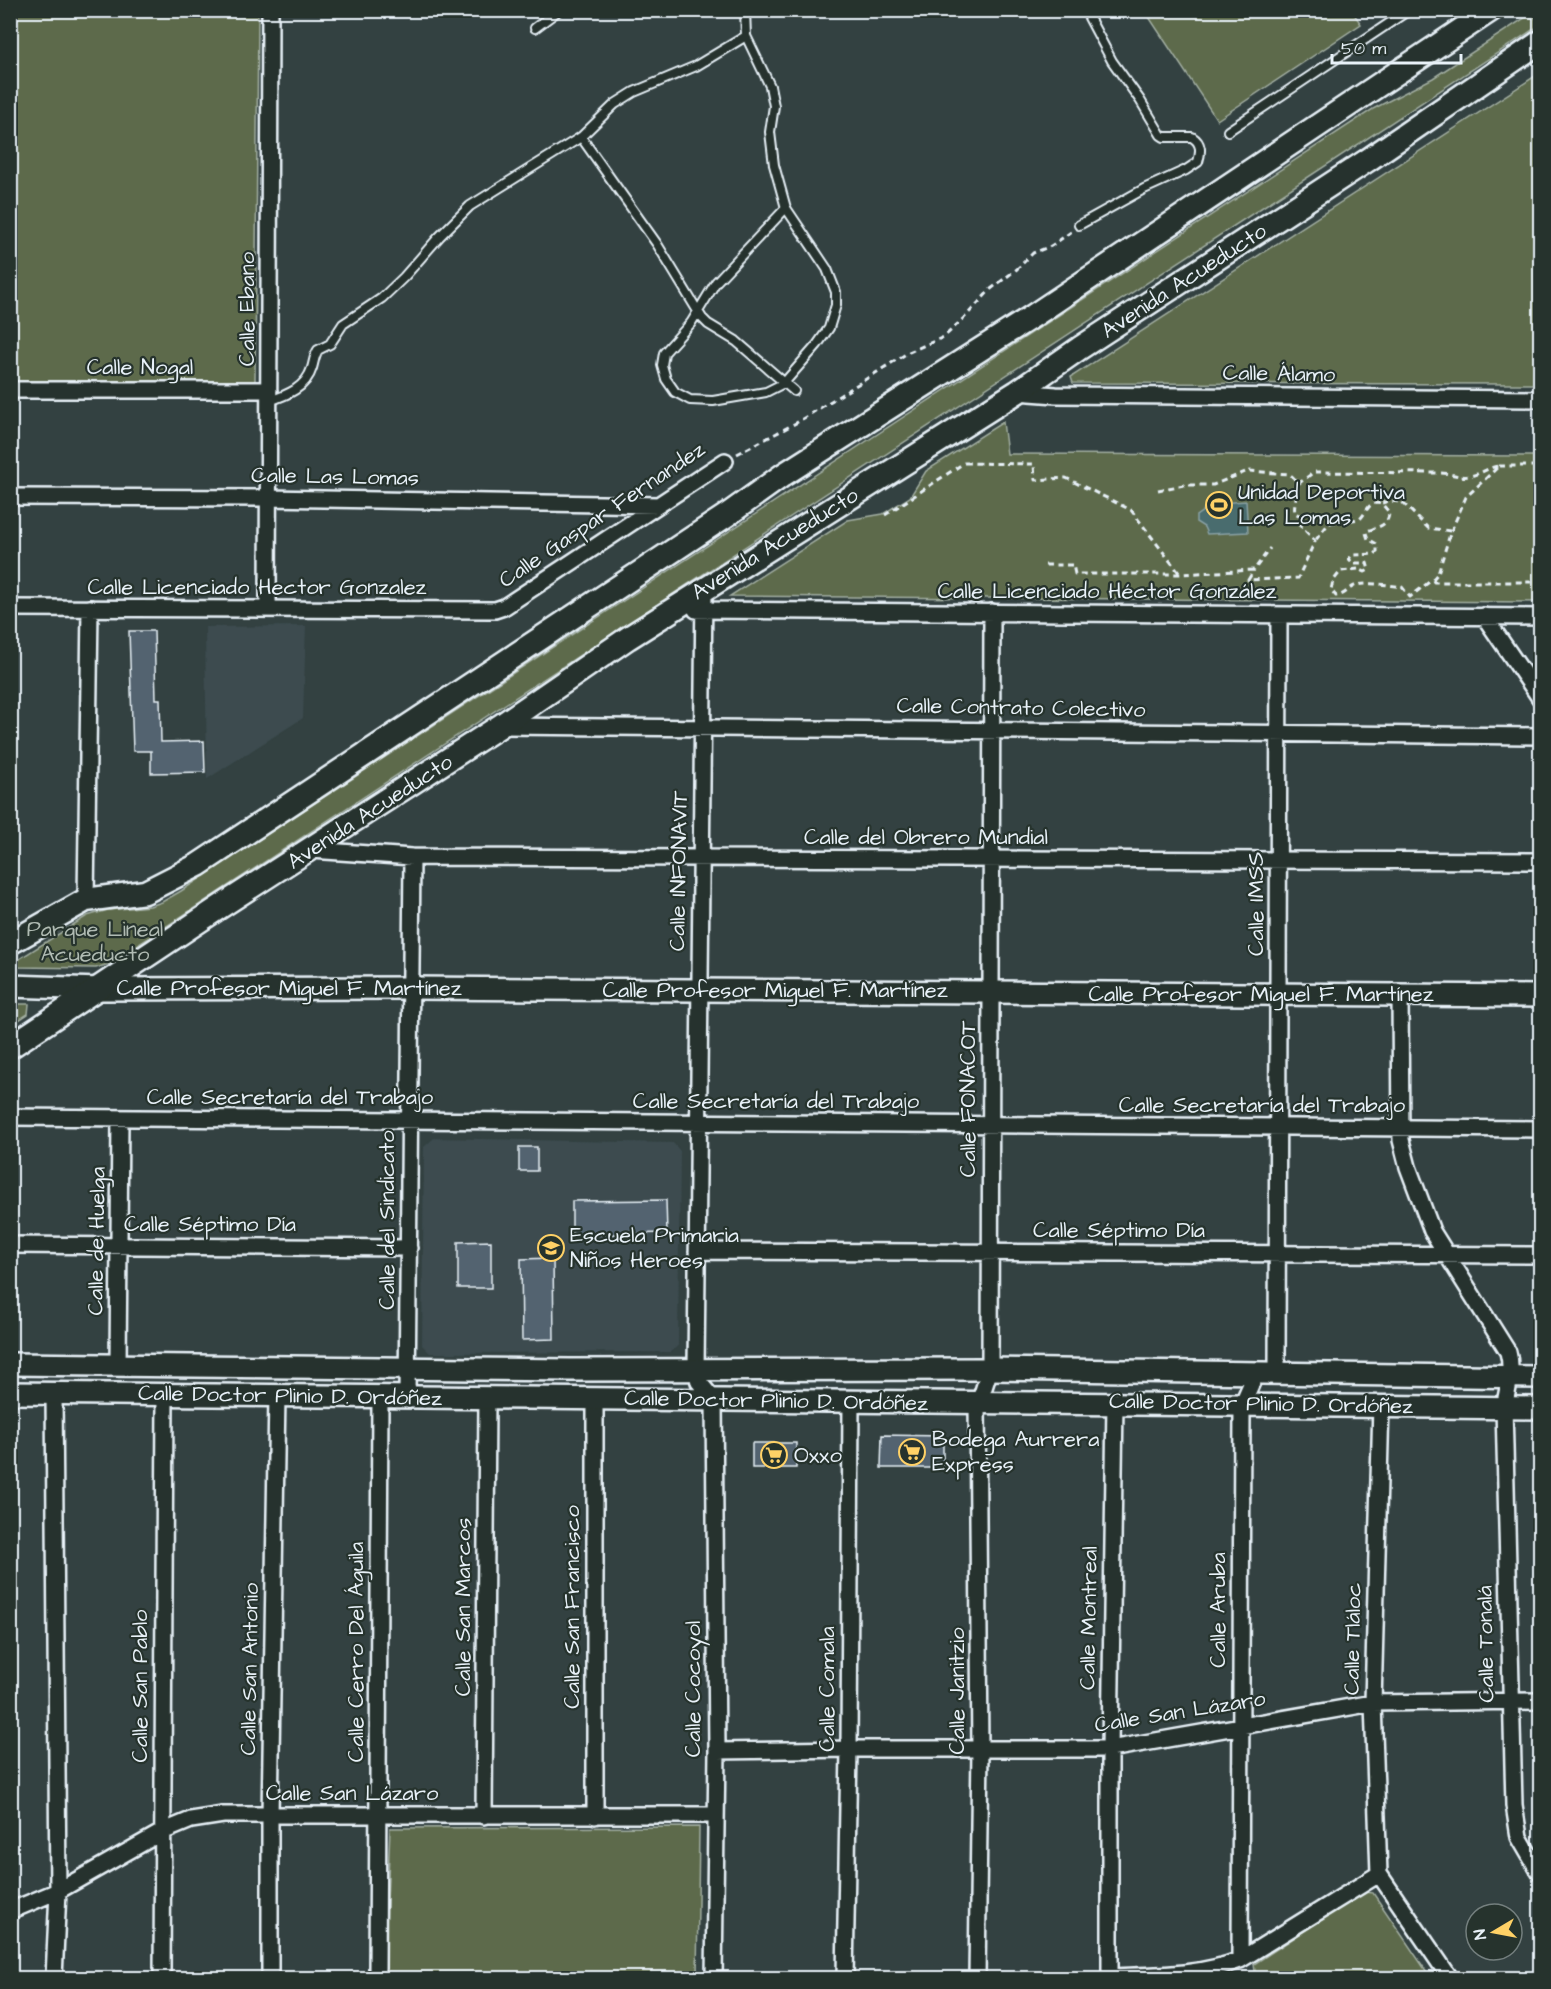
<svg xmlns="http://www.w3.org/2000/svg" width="1551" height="1989" viewBox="0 0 1551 1989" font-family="'Architects Daughter',sans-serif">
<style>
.built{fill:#3c4b4f}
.green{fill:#5d6a4b;stroke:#a2aea2;stroke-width:1.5}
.water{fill:#496c6e;stroke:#89a1a5;stroke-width:1.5}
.building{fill:#52636f;stroke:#e8f1f8;stroke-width:1.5}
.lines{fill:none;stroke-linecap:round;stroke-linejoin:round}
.lane-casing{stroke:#e8f1f8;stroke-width:12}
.street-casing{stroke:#e8f1f8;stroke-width:20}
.secondary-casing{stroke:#e8f1f8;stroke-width:26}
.primary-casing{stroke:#e8f1f8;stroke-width:27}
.path{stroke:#e8f1f8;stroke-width:3;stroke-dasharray:6 4.5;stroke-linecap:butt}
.lane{stroke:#26332d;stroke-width:8}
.street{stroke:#26332d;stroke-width:15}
.secondary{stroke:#26332d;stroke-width:21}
.primary{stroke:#26332d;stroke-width:22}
.labels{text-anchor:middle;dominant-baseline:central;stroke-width:4.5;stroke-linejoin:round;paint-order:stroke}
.street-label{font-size:22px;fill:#e8f1f8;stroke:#26332d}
.poi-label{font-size:22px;fill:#e8f1f8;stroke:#26332d;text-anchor:start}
.park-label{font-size:22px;fill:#b0bbb3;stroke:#26332d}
</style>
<rect width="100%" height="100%" fill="#334141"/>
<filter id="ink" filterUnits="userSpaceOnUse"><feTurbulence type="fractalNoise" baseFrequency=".0167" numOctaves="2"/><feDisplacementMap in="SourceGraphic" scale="12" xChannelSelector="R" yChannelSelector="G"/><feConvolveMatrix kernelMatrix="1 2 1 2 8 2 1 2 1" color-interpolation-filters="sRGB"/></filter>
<g filter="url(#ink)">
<path class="built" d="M306,626L303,718L207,779L205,627Z
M434,1138L673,1143L680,1151L678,1346L670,1352L430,1353L422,1345L424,1147Z"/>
<path class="green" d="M11,10L258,11L255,381H11Z
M1145,11H1352L1361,24L1217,120Z
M1532,13L1540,25L109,964L96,968L18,967L16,961L87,916L108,910L150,906L162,902L181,891L1373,109L1433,78Z
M1540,73V384L1073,383L1071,377Z
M1003,422L1007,454L1540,456V602L730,596L848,520L883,514L910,497L926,471Z
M11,1004H29L28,1014L11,1025Z
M699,1827L697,1978H384L390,1828Z
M1364,1892L1373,1893L1431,1978H1256L1254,1964Z"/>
<path class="water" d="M1246,501L1248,532L1207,534L1204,527L1196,522V516L1203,511L1206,504Z"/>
<path class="building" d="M129,631H154L156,699H160L161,742L204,741L205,772L151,773V751H133Z
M519,1147H537V1171H519Z
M666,1200L667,1233L572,1235V1201Z
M491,1241V1288H458V1242Z
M553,1258L554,1339L522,1340L521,1259Z
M882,1435L943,1436V1468H881Z
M752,1443H796V1468H752Z"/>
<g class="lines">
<defs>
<path id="lane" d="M745,10L746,36L770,86L774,106L770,132L774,165L786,208L827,269L836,292V305L829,328L817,345L784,383L766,392L713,401L690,400L675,392L666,379L662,365L664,353L691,323L716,282L786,208
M535,28L559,10
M1228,131L1409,10
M581,137L657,244L702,318L708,324L736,341L794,391
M1079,225L1144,189L1186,170L1198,162C1201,152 1202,143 1192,137H1164L1161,135L1140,100L1112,61L1085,10
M269,401C287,395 306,388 312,368C314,362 314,356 318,350L330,344L343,324L382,298L404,277L439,237L470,206L581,137L615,104L634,92L696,66L746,36"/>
<path id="street" d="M10,390H269
M1017,392L1056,395L1540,399
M10,497L268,498L658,505
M704,589L696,1369L699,1382L714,1400L717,1751L714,1978
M10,608L495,610L504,607L725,461
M268,608L270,10
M696,610L1540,617
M1484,616L1540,698
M500,726L1540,736
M311,850L412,857L1540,861
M86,900L90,608
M1400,995L1401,1140L1408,1167L1432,1231L1508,1352C1513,1369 1508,1389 1504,1407L1514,1805L1519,1837L1540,1873
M10,1117L1540,1129
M10,1245L409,1248
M697,1251L1540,1255
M118,1365L120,1118
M1277,1374L1279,615
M54,1393L58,1891L54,1978
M407,1397L412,857
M1381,1405L1373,1703L1379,1874L1450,1978
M717,1751L849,1749H1110L1373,1703L1540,1701
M484,1816L487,1399
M595,1816V1399
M10,1911L58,1891L162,1832L191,1820L223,1815H716
M1240,1960L1242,1405L1256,1373
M1110,1977C1154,1975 1199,1976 1240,1960L1379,1874
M162,1978L165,1394
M270,1978V1815L277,1396
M377,1978L380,1397
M845,1978L849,1749L851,1400
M977,1978L980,1749L977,1403L982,1394L990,1369L992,612
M1110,1978V1749L1115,1403"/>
<path id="secondary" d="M10,986L100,989L411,988L1540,996
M10,1364L570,1370L990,1369L1540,1377
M10,1393L1540,1408"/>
<path id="primary" d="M10,943L86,900L145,892L198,865L730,513L783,475L1033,316L1491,10
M10,1047L220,907L500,726L628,638L1017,392L1080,348L1368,160L1540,42"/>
</defs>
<use href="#lane" class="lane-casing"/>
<use href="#street" class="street-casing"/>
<use href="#secondary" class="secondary-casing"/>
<use href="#primary" class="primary-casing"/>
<path class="path" d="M737,454L796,423L909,352L944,337L966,316L991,289L1017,269L1033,253L1051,246L1071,232
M1499,466H1540
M1298,484L1314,472L1441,473C1451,473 1460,478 1470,476C1481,474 1488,467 1499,466L1466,497L1451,531L1438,573L1433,579L1410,597L1402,587C1388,585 1371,582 1357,585C1349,587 1346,595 1336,596L1331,590L1333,581L1341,571L1359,569L1365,572L1369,570L1367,563H1353L1349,559L1352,555L1375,554L1377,552V544L1368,539L1366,533L1367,531C1377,527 1389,526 1389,512L1382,504C1368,500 1368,511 1360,519L1329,523L1315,541
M1158,490L1184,485H1213L1248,471L1289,474C1306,485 1292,498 1295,513L1301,516V526L1315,541L1298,578L1248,580L1254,570
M1382,503L1389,501L1402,502L1428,528L1451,531
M885,515L964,463L1034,464L1035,480L1066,478L1131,510L1180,574
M1045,565H1073L1075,574H1180L1254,570L1270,548
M1433,580L1434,582H1540"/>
<use href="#lane" class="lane"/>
<use href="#street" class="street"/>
<use href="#secondary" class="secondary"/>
<use href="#primary" class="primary"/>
</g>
</g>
<defs>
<symbol id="stadium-ring" viewBox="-11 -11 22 22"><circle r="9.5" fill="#26332d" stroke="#ffd166" stroke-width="1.5"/><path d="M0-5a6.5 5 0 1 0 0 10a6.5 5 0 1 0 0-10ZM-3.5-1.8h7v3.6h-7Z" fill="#ffd166"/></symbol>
<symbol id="school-ring" viewBox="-11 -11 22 22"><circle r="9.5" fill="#26332d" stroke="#ffd166" stroke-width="1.5"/><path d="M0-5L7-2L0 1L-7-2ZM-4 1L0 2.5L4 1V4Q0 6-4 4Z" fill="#ffd166"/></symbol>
<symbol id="supermarket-ring" viewBox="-11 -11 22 22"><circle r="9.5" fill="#26332d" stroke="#ffd166" stroke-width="1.5"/><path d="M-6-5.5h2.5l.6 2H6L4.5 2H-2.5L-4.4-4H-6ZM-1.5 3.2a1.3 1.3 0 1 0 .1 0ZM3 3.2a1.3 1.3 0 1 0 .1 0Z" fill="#ffd166"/></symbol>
</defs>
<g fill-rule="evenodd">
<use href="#stadium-ring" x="1204" y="490" width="30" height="30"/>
<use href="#school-ring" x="536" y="1233" width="30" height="30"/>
<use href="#supermarket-ring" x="897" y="1437" width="30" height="30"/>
<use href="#supermarket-ring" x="759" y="1440" width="30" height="30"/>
</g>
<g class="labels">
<g class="street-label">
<text transform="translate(1184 281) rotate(-33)">Avenida Acueducto</text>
<text transform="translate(247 309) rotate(-90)">Calle Ebano</text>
<text x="140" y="367">Calle Nogal</text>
<text transform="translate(1279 374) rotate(1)">Calle Álamo</text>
<text transform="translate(335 477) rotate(1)">Calle Las Lomas</text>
<text transform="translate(602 515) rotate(-34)">Calle Gaspar Fernandez</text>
<text transform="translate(775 544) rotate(-32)">Avenida Acueducto</text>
<text x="257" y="587">Calle Licenciado Hector Gonzalez</text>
<text x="1107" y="591">Calle Licenciado Héctor González</text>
<text transform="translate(1021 708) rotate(1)">Calle Contrato Colectivo</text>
<text transform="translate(370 812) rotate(-33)">Avenida Acueducto</text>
<text x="926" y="837">Calle del Obrero Mundial</text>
<text transform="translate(679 871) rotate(-89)">Calle INFONAVIT</text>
<text transform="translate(1256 904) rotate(-90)">Calle IMSS</text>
<text x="289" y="988">Calle Profesor Miguel F. Martínez</text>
<text x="775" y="990">Calle Profesor Miguel F. Martínez</text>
<text x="1261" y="994">Calle Profesor Miguel F. Martínez</text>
<text x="290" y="1097">Calle Secretaría del Trabajo</text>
<text transform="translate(968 1099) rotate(-90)">Calle FONACOT</text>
<text x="776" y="1101">Calle Secretaría del Trabajo</text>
<text x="1262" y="1105">Calle Secretaría del Trabajo</text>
<text transform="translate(387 1220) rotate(-90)">Calle del Sindicato</text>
<text x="210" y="1224">Calle Séptimo Día</text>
<text x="1119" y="1230">Calle Séptimo Día</text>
<text transform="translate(97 1241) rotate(-89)">Calle de Huelga</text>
<text transform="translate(290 1396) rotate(1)">Calle Doctor Plinio D. Ordóñez</text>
<text transform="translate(776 1401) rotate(1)">Calle Doctor Plinio D. Ordóñez</text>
<text transform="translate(1261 1404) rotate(1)">Calle Doctor Plinio D. Ordóñez</text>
<text transform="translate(463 1607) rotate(-90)">Calle San Marcos</text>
<text transform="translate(572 1607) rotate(-90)">Calle San Francisco</text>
<text transform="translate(1218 1610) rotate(-90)">Calle Aruba</text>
<text transform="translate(1089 1618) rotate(-89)">Calle Montreal</text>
<text transform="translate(1353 1639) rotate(-89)">Calle Tláloc</text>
<text transform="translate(1486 1644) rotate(-91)">Calle Tonalá</text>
<text transform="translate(356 1652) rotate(-90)">Calle Cerro Del Águila</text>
<text transform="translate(250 1669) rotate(-89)">Calle San Antonio</text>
<text transform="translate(140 1686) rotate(-90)">Calle San Pablo</text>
<text transform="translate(693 1689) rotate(-90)">Calle Cocoyol</text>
<text transform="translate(827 1689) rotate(-90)">Calle Comala</text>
<text transform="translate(957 1691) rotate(-90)">Calle Janitzio</text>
<text transform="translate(1180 1712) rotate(-9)">Calle San Lázaro</text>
<text x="352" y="1793">Calle San Lázaro</text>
</g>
<g class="poi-label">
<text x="1238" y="492">Unidad Deportiva<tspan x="1238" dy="25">Las Lomas</tspan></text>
<text x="570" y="1235">Escuela Primaria<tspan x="570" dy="25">Niños Heroes</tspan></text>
<text x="932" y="1439">Bodega Aurrera<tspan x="932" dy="25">Express</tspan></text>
<text x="794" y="1455">Oxxo</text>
</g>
<g class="park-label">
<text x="95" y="929">Parque Lineal<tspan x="95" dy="25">Acueducto</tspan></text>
</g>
</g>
<rect width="1551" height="1989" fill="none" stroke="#26332d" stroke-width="36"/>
<rect x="18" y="18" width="1515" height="1953" fill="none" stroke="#e8f1f8" stroke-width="2" filter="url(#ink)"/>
<g transform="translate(1494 1932) rotate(260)"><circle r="28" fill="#26332d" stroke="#747f7e" stroke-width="1.5"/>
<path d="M0-4.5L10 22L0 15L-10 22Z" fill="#ffd166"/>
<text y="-9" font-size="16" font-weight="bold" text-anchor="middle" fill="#e8f1f8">N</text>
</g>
<path d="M1332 54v9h129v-9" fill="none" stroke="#e8f1f8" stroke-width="3"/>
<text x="1341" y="54" font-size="18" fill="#e8f1f8" stroke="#26332d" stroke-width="4.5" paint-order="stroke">50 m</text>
</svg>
